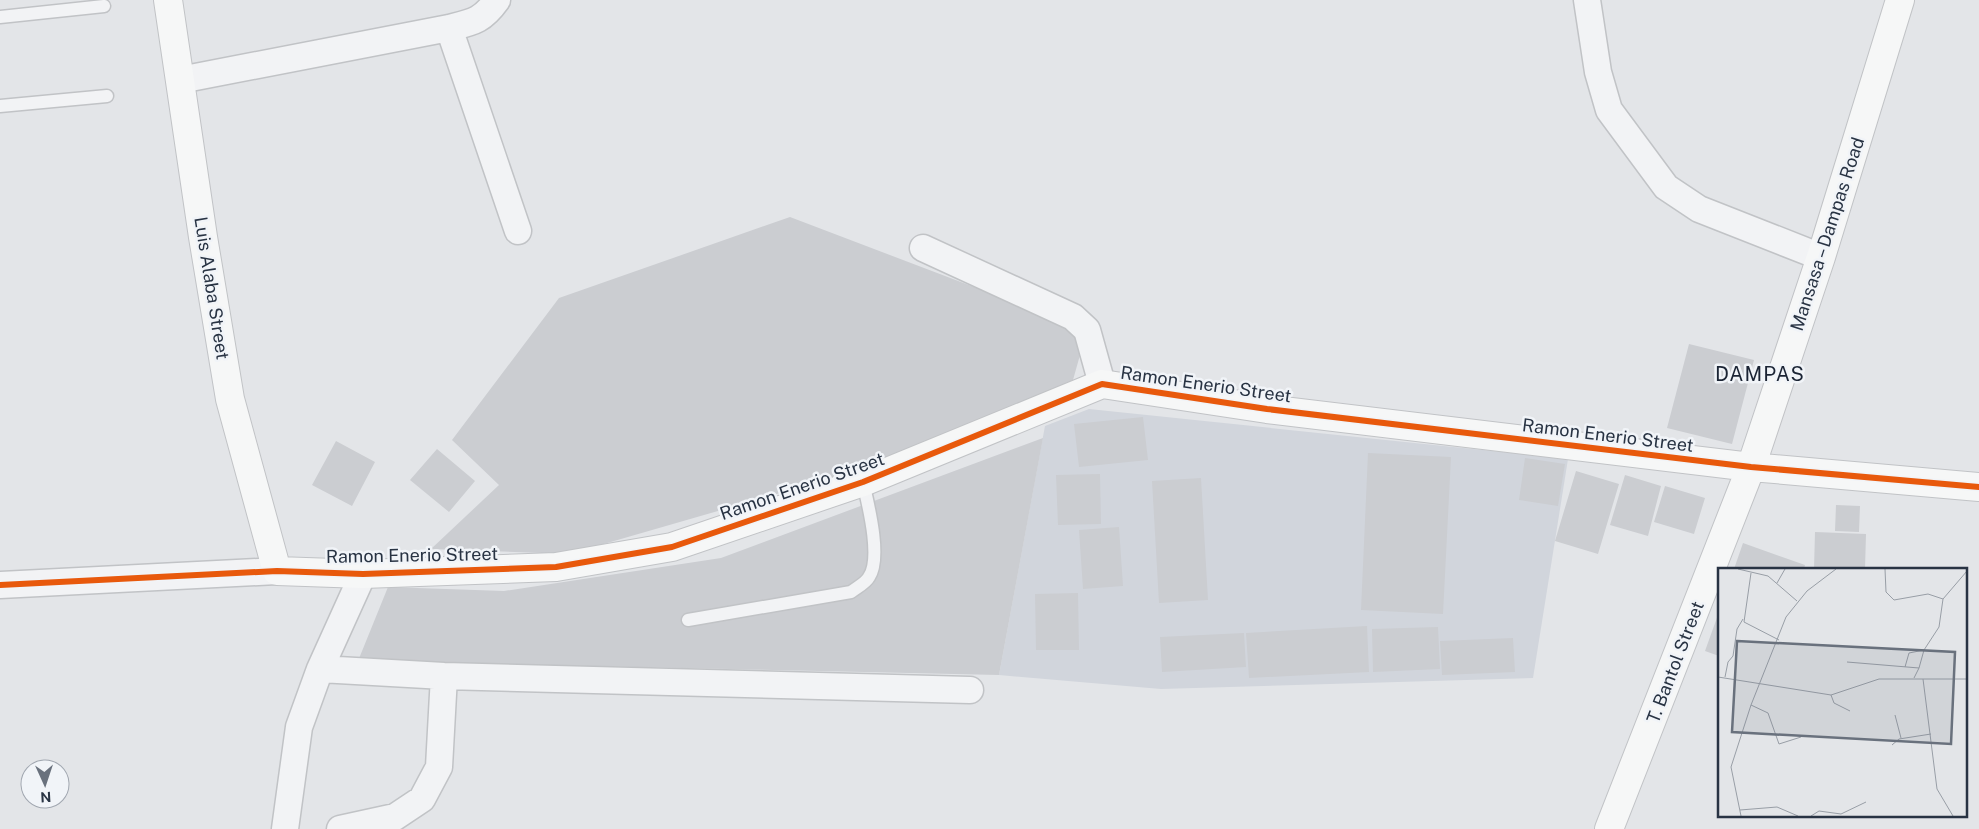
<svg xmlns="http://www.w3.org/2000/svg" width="1979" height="829" viewBox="0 0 1979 829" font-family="'Public Sans',sans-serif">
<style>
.built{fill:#d1d5dc}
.building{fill:#cbcdd1}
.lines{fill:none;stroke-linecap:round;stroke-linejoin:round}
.lane-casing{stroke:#c1c3c6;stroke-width:15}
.street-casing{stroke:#c1c3c6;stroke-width:29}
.secondary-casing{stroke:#c1c3c6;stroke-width:30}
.lane{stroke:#f2f3f5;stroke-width:12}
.street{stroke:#f2f3f5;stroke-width:26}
.secondary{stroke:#f6f7f7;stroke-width:28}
.cycleway-casing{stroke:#f1f4f8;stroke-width:9}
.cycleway{stroke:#e8590c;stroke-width:6}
.labels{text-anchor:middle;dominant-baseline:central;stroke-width:5;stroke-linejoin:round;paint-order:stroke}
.street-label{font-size:18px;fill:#283343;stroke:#f1f4f8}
.quarter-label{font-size:20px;letter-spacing:1px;fill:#1b2434;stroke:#f1f4f8}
.inset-road{fill:none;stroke:#989ea6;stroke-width:1}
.view{fill:#69717d;fill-opacity:0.15;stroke:#69717d;stroke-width:2.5}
.inset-edge{fill:none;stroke:#283343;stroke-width:2.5}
</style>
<rect width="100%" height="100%" fill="#e3e5e8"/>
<path class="built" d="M1089,409L1568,459L1533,678L1161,689L999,675L1045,426Z"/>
<path class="building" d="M790,217L1087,330L1073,380L891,461L569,554L431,549L499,485L452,440L559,298Z
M1689,344L1754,360L1732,444L1667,428Z
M1143,417L1148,460L1079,467L1074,424Z
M1043,438L999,675L358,661L388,587L504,591L721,558Z
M336,441L375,462L352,506L312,485Z
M437,449L475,481L449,512L410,480Z
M1368,453L1451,457L1443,614L1361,610Z
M1525,458L1565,464L1558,506L1519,500Z
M1576,471L1619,484L1598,554L1555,541Z
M1100,474L1101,524L1058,525L1056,475Z
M1625,475L1661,486L1648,536L1610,525Z
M1201,478L1208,600L1159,603L1152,481Z
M1665,486L1705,498L1694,534L1654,522Z
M1836,505L1860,506L1859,532L1835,531Z
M1119,527L1123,586L1083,589L1079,530Z
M1815,532L1866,534L1865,569H1814Z
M1743,543L1805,565L1804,569H1734Z
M1078,593L1079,650H1036L1035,594Z
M1719,612V656L1705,651Z
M1367,626L1369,672L1249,678L1246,633Z
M1438,627L1440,669L1373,672L1372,629Z
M1244,633L1246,667L1162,672L1160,637Z
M1513,638L1515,672L1442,675L1440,641Z"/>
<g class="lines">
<defs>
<path id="lane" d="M0,17L104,6
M0,106L107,96
M688,620L851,592C856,588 866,583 869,577C882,558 868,504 863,482"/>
<path id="street" d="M1587,0L1598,72L1609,110L1666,187L1699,209L1821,257
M449,28L518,231
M180,80L449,28C473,22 482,21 497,0
M923,248L1073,317L1087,330L1102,384
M363,574L320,669L444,676L970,690
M0,585L277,571
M285,829L299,727L320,669
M340,829L395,817L422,799L439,767L444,676"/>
<path id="secondary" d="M168,0L203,237L230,399L277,571L363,574L556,567L672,547L863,482L1102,384L1267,409L1751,467L1979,487
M1609,829L1751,467L1821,257L1900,0"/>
</defs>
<use href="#lane" class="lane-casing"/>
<use href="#street" class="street-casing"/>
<use href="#secondary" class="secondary-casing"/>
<use href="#lane" class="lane"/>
<use href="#street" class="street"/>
<use href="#secondary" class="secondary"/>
<defs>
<path id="cycleway" d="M0,585L277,571L363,574L556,567L672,547L863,482L1102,384L1267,409L1751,467L1979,487"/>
</defs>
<use href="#cycleway" class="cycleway-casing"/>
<use href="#cycleway" class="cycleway"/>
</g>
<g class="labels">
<g class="street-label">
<text transform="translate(1827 234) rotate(-72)">Mansasa – Dampas Road</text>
<text transform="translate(212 288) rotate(81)">Luis Alaba Street</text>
<text transform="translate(1206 384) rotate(8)">Ramon Enerio Street</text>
<text transform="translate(1608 435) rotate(7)">Ramon Enerio Street</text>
<text transform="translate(802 486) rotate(-19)">Ramon Enerio Street</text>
<text transform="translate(412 555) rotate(-1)">Ramon Enerio Street</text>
<text transform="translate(1675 662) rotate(-69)">T. Bantol Street</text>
</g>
<g class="quarter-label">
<text x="1760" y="374">DAMPAS</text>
</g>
</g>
<g transform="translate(1718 568)">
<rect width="249" height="249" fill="#e3e5e8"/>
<path class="inset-road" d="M20,1L50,8L79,33M167,1L168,24L176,32L210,26L225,31L249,3M33,5L26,54L61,72M59,15L67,1M129,94L201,100L196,110M187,99L191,85L206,82M201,100L206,82L221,59L225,31M0,109L113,127L161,111H249M7,109L10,94L15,88L19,61L25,51M205,111L219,221L235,248M113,127L116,135L132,143M33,137L50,145L61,176L83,169M177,147L183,170M174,177L181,171L213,166M22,242L59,239L80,248M23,248L13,199L33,137L68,49L89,23L118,1M93,248L101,243L123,246L148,234"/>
<path class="view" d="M19,73L237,84L233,176L14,164Z"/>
<rect width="249" height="249" class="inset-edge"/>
</g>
<g transform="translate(45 784) rotate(177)"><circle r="24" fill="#f1f4f8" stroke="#a1a7b0"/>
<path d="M0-4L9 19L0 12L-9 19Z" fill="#69717d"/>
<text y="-8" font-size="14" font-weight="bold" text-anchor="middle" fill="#283343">N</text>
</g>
</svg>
